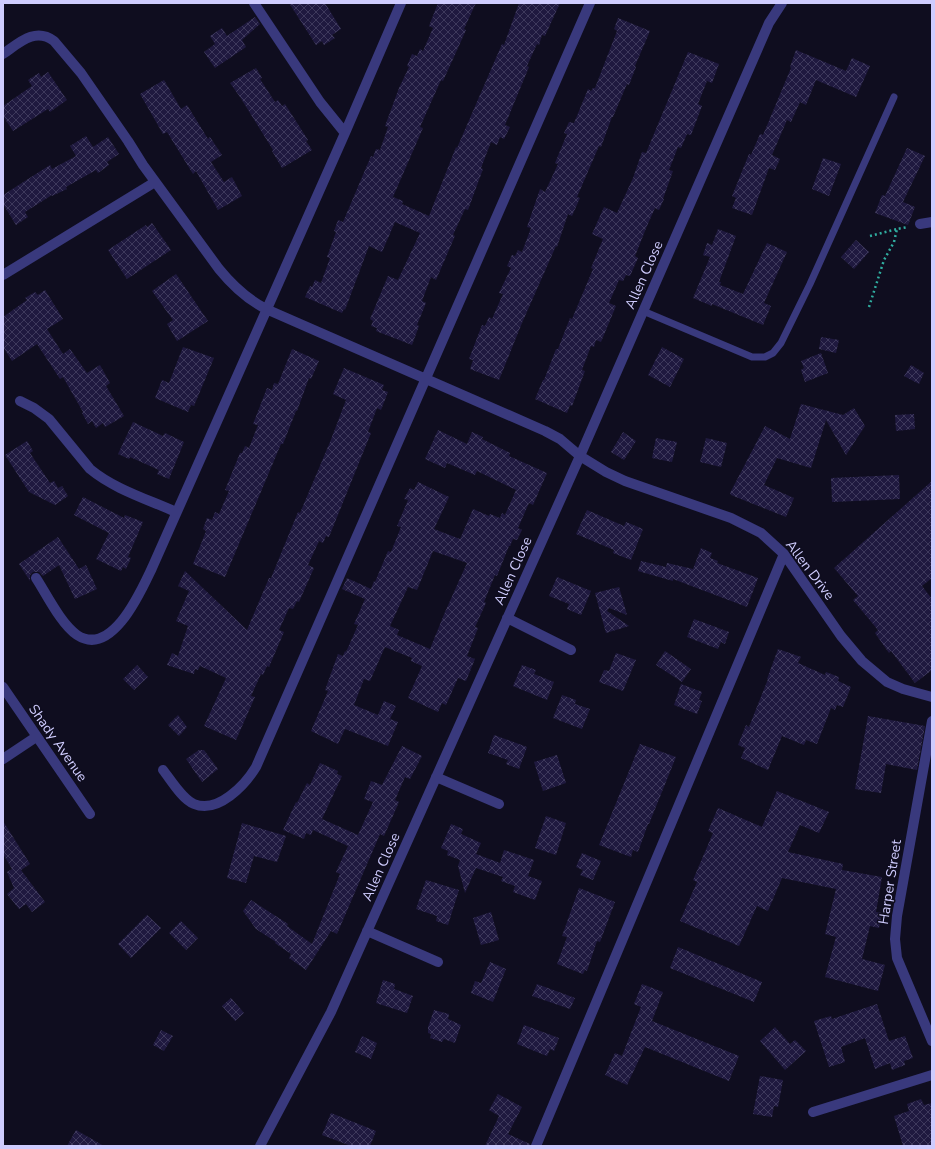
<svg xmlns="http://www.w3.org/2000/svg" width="935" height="1149" viewBox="0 0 935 1149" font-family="'Nunito Sans',sans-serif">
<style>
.building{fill:url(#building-cross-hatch);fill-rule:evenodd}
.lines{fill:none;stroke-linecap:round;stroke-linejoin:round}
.path{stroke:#30ada0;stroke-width:2.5;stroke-dasharray:2 3;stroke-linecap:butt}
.lane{stroke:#39397d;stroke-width:7}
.street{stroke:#39397d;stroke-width:10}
.labels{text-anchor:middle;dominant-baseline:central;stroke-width:3;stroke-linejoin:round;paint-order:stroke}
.street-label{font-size:14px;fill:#cfccfe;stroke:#0f0d1f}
</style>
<defs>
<pattern id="building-cross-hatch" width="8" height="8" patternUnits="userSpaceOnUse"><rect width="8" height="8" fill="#1f193f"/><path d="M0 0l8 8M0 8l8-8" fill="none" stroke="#3e395c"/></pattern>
</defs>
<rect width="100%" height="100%" fill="#0f0d1f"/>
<path class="building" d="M289,3H325L341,29L332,35L335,38L324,45L322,41L316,45Z
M438,3H476L464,29L466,30L458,48L443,81L441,80L420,127L423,128L393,197L403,201L402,204L429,216L456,147L457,148L502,44L504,45L519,3H560L545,36L542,35L539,45L537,44L527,66L529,67L505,125L510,127L504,139L500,137L497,145L491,142L481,168L483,169L468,210L465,209L453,235L455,236L436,280L431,277L422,301L426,303L417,325L419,326L412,345L376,331L377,328L371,326L373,321L370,319L388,276L398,280L420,233L395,222L382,252L369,246L345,310L344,309L342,313L305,297L310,286L312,287L315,280L321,283L330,258L327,257L336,232L334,231L338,220L343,222L371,156L373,157L376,149L380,150L388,127L385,126L399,88L409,67L407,66L412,54L417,56L420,49L423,51L433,28L429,26Z
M255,17L260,24L242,40L246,47L215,68L204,52L215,44L210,36L222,28L227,36Z
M618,18L650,31L635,66L636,67L629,85L627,84L613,117H612L601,147L599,146L577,197L580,198L572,216L568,214L557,247L556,246L522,323L499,380L470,369L473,360L469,359L482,325L485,326L489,317L492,319L503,294L499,293L511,268L507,266L512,255L515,256L518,250L522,252L531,228L527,227L540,189L545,192L558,164L555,163L567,134L564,133L569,122L574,123L588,89L591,91L593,88H595L617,31L614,29Z
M796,50L846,71L852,58L870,66L856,97L816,80L806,105L800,102L791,122L787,120L772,155L780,159L775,170L769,168L752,215L732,208L736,198L732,196L749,154L751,155L760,134L763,135L791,68L790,67Z
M688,52L719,64L712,83L707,81L698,104L702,106L691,135L687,134L681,148L678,147L669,170L673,171L663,199H664L659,210L655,208L647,226L635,256L638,258L630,276L626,275L623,281L619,280L609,303L616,306L601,342L596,340L594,347L591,346L582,370L585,371L572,406L570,405L567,413L535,399L543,380H544L556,349H558L570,318L572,319L593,269L591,268L603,239L592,234L604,207L617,213L633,178L642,152L646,153Z
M256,68L262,78L260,79L275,102L278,100L282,106L285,104L308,140L306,141L312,150L282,168L272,151L273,150L240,97L230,83Z
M48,72L67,100L50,112L48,109L13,131L3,116V106L32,86L28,80L39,73L41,77Z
M164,80L181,109L187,105L208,139L210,137L222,155L211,162L224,182L232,177L242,196L218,210L196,171L193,174L167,132L163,134L140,94Z
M86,136L93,147L108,137L119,154L107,162L109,165L98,173L96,170L66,187L67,189L52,196V195L25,212L28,217L16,225L3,204V195L50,165L52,169L76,156L70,146Z
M907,148L925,156L903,202L915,207L908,225L875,213L882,195L885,196Z
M823,158L841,164L829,196L812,189Z
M152,223L171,250L127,279L108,250L146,225L147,227Z
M718,229L736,236L719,282H721L720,285L743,294L767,243L787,252L764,303L771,306L763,325L712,304V306L693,298L710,257L703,255L707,243L712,245Z
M856,240L869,252L854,269L841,257Z
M176,274L208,321L177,341L167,324L173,320L152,291Z
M45,290L63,319L47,329L63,354L70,349L87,373L100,365L110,383L106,386L124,416L105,427L103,423L96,428L92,421L88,424L82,413L83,412L63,377L60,379L37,344L12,361L3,347V317L27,300L25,298L35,292L38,295Z
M821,337L839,340L836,353L819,349Z
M183,347L214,358L194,406L191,405L188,412L155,398L162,380L169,383Z
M662,347L684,359L670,387L648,375Z
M292,349L319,361L311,379L309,378L297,411H296L283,444H281L225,577L193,564L206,531L203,529L207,518L212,520L215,512L219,514L229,491L225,490L240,453H242L245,446L249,448L258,425L253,424L267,388L272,390L274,383L278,384Z
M821,353L828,373L805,382L801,370L804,368L801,361Z
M911,365L924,373L919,384L904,376Z
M344,368L384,385L382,390L388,392L381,410L377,408L368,432L371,433L329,537L326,536L323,543L319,541L308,565L314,568L299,602L297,601L293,609L289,608L279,630L284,632L269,667L267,666L263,675L261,674L251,696L255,697L236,740L204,726L226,678L200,666L198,670L195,669L194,674L167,665L172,653L178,656L188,626L176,621L189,591L178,586L185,571L247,630L269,578H271L298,512L300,513L330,442L346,400L333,394Z
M801,404L843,415L854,408L865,426L846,455L826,420L811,468L777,458L764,485L794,498L786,517L731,495L730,493L765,426L790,439Z
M914,414L915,429L896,431L895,415Z
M133,422L163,436L165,433L184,442L169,479L157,474L159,470L130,457L129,459L118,454Z
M438,430L467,444L472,432L483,437L482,439L510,453L509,456L547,473L533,505L529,503L518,528L522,530L517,540L513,539L510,546H509L497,576L495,575L484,602L486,603L475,627L478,628L467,656L475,659L466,681L458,678L446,705L442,703L438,712L408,698L422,666L411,661L412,658L385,647L370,681L364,679L354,705L378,715L384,701L396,706L390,719L398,722L388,746L345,729L338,744L311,731L328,691L325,690L334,665L338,654L343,656L345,651L346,652L358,625L354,624L365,599L342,589L347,578L371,589L374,581L375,582L388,551L391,552L401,527L397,526L408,500L404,499L410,488L414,490L418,482L449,497L434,529L460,539L473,509L489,516L490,514L500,518L502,513L505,515L516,490L477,471L475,475L447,463L445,468L425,459ZM433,551L467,563L445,612L430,649L397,635L399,630L390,626L408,587L417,590Z
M623,432L636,441L624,460L611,452Z
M656,438L677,442L672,462L652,458Z
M706,438L727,443L721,467L700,462Z
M27,441L33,451L30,453L50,483L54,481L58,488L62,486L68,496L55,505L29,492L5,455Z
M899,475L900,499L832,502L831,478Z
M932,481V578L922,586L932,599V670L915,683L891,651L889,653L875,633L878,630L853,600L858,596L834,568Z
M83,497L124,518L125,515L143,522L128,557L131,558L126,569L123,567L121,571L96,559L109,533L74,515Z
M587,510L624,526L626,522L643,529L631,560L613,553L614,550L576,534Z
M58,537L79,569L86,565L97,589L75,599L59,565L43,576L39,572H33L30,575V581L19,564Z
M701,548L712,553L710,558L718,561L717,563L758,578L747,607L673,579V581L638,571L641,561L666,567L667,563L693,569Z
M557,577L591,591L581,615L567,609L569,604L549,596Z
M619,587L627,615L609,608L607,611L629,626L606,633L595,593Z
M694,619L729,632L725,644L721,642L718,649L687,637Z
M778,649L801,657L798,663L825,675L826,672L839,677L838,681L851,687L843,707L837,705L835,710L831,708L817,744L806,740L804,745L782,736L768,770L741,758L745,748L738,745L746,725L749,727L768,679H767Z
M665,651L691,669L682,682L656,665Z
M616,653L636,660L623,691L599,682L604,670L609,671Z
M137,665L148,677L134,690L123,679Z
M522,665L536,670L534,674L554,682L547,700L513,686Z
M681,684L702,692L699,700L702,701L697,714L674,705Z
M562,695L576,700L575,704L590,709L582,729L553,718Z
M178,715L187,727L179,736L168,725Z
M868,716L925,726L917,770L886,764L881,793L855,789Z
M494,735L527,747L519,769L506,764L508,760L488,753Z
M640,744L676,757L649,824H648L638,852L633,850L631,857L599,845Z
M402,746L422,756L410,779L405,777L395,800L399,802L384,836L380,834L337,934L331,931L306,970L289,958L291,954L275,943L276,942L256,929L243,911L251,900L288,924L287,926L312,944L340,874L336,872L348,846L313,830L311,835L306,833L304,839L283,830L296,802L297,803L307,783L310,785L320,763L338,771L337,774L342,776L322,819L358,835L373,802L364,799L371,781L382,785Z
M199,750H204L218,769L202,782L186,759Z
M557,755L566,783L543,791L534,762Z
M777,791L829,812L819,833L800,825L788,852L843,864L842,870L882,877L876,912L882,913L879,928L870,926L862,959L885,965L878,991L825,977L836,937L825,934L836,889L782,878L768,911L757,906L739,946L680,921L697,882L693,880L713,833L708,831L718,808L762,827Z
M546,816L566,823L556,855L535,848Z
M3,821L30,864L21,870L45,902L32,912L26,904L19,909L7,894L14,888L7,872L12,869L3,854Z
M242,823L286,836L277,862L254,856L246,883L227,878Z
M451,824L463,829L461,834L481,843L476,854L500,863L504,850L534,860L528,876L542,881L535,900L513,892L515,886L501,881L503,877L476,868L465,893L458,866L460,860L447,855L448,851L441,848Z
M582,853L601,861L593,880L580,875L583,870L576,867Z
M426,880L459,890L448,925L436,921L437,916L416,909Z
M579,888L615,902L600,942L597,941L587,971L585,970L583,974L557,964L567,937L562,936Z
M491,912L499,940L481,945L473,918Z
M147,915L161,928L131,958L118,944Z
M181,921L198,938L186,950L169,933Z
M678,947L762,982L754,1002L670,968Z
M490,962L506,969L493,1002L471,993L475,981L481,983Z
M383,980L395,984L394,989L413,996L407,1013L376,1003Z
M537,984L575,998L570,1009L532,996Z
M642,984L663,992L652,1021L739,1056L729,1081L645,1047L627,1085L605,1075L615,1053L622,1056L641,1007L634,1004Z
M231,998L244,1013L235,1021L222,1006Z
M877,1004L889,1041L905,1036L913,1058L904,1061L905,1065L892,1070L890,1063L875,1069L865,1038L841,1047L845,1062L829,1067L814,1021L831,1016L832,1019Z
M434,1010L449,1014L448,1019L461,1025L455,1043L444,1039L442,1042L430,1038L431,1034L428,1033V1027Z
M524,1025L559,1038L554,1051L550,1049L547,1056L517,1044Z
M775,1027L790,1044L795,1040L806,1051L785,1070L760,1041Z
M161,1030L173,1036L164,1051L153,1045Z
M362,1036L377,1043L371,1059L355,1052Z
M760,1076L783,1080L778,1107L774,1106L772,1117L753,1114Z
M498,1094L522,1107L508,1134L530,1144V1146H485L499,1116L489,1110Z
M921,1099L924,1105L932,1103V1146H903L894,1116L909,1111L907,1104Z
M331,1113L376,1131L370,1146H351L322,1135Z
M76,1130L104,1146H67Z"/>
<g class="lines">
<path class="path" d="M870,236L897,229
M869,307L884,260L894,242L897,229L908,227"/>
<path class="lane" d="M643,311L752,357H765L773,353L781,343L810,284L894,97"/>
<path class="street" d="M254,3L320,102L345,133
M3,54C19,43 35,27 54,41L81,73L128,141L143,165L219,269C232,285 247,299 266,309L545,431L560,439L580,456L606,472L625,481L731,518L761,533L784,554L841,636L862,661L887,682L903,689L932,697
M920,224L932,222
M3,275L155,182
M20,401L34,408L49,419L90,469C114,489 147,499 176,512
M36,578C47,595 61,624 77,635C112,658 141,591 152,568L345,133L401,3
M507,618L571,650
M3,687L90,814
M932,721L897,916L895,939L897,958L932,1041
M3,759L36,737
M163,770C171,780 182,799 194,804C218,814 245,785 256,767L590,3
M436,777L499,804
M367,931L438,962
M813,1112L932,1075
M260,1146L331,1012L580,456L769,23L782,3
M536,1146L784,554"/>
</g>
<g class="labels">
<g class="street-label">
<text transform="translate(644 275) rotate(-66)">Allen Close</text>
<text transform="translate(810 570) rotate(53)">Allen Drive</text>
<text transform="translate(513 571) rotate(-66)">Allen Close</text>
<text transform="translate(58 743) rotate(55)">Shady Avenue</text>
<text transform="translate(381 867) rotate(-66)">Allen Close</text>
<text transform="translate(890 882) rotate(-81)">Harper Street</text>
</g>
</g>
<rect width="935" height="1149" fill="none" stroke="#cfccfe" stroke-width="8"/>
</svg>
